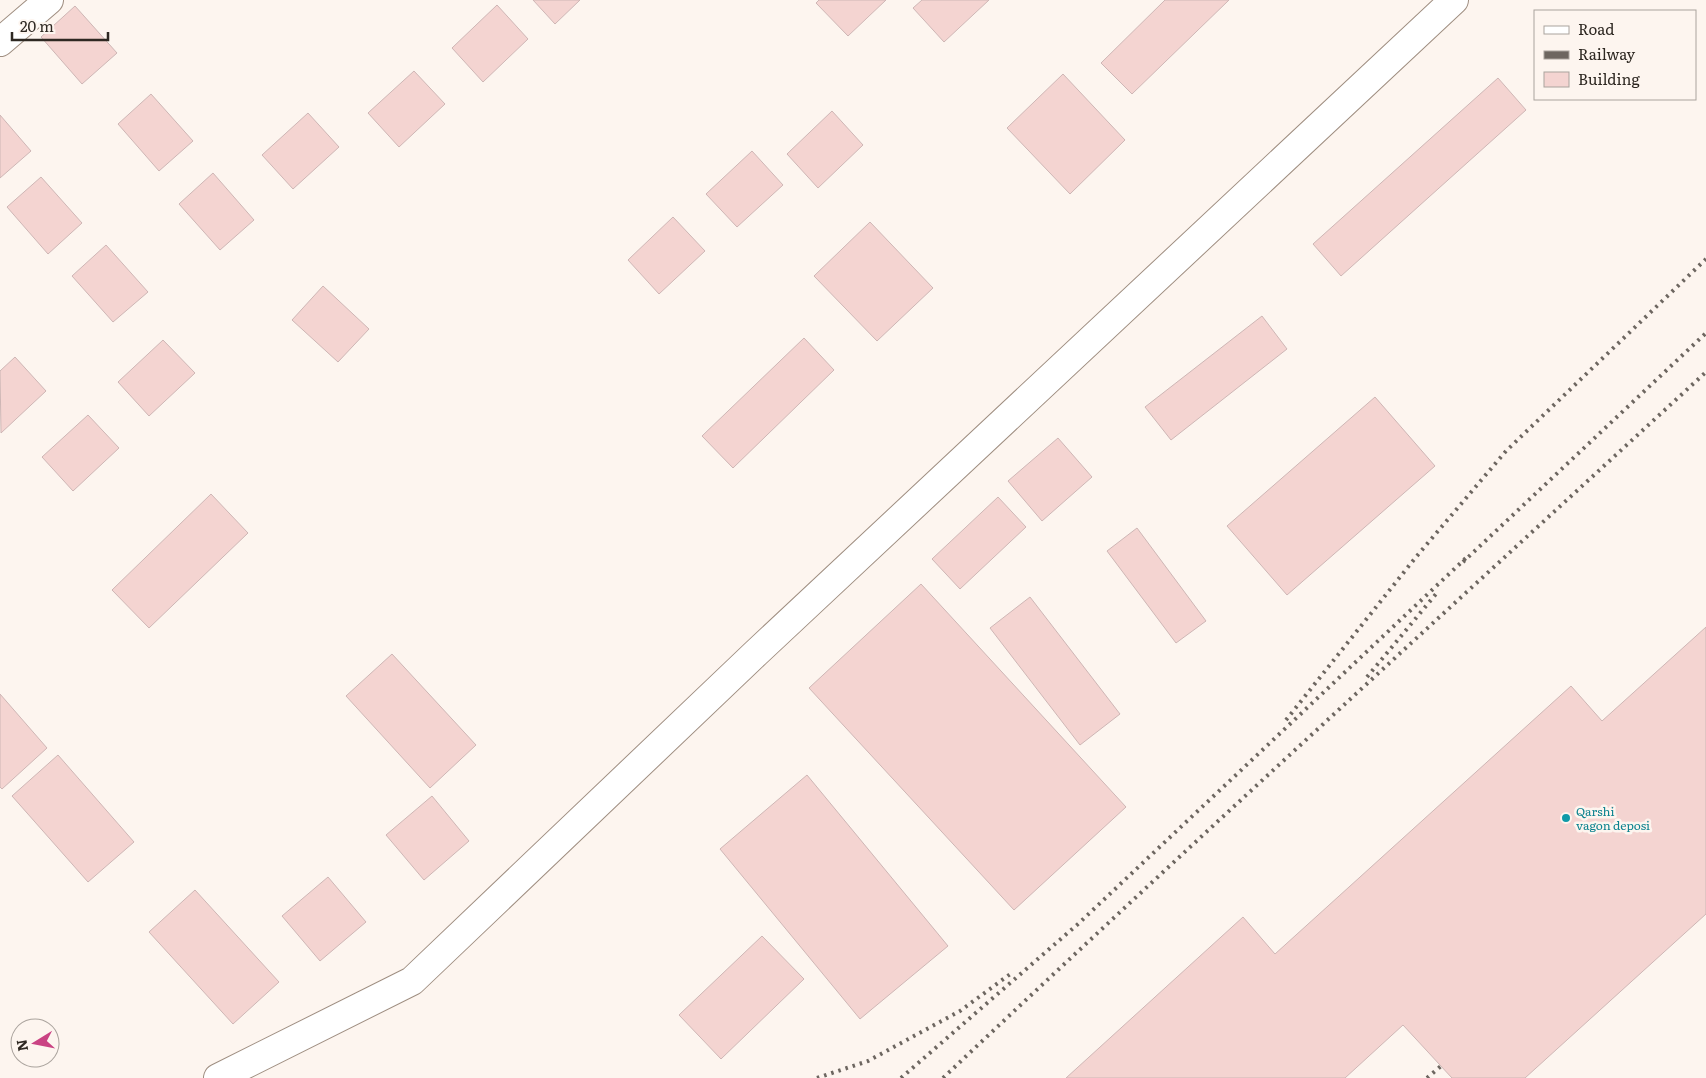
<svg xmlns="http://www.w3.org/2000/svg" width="1706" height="1078" viewBox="0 0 1706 1078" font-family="Literata,serif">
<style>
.building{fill:#f4d4d1;stroke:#ceb6b5}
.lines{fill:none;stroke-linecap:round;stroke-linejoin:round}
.minor-casing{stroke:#9f8e81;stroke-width:30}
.minor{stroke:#fff;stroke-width:28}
.rail{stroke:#6d6660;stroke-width:4;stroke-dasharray:2.5 5;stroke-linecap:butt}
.culture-dot{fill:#0f9aa8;stroke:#fdf5ef;stroke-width:2}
.labels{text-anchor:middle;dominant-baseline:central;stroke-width:5;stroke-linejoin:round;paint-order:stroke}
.culture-label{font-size:12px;fill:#0d838f;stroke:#fdf5ef;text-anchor:start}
</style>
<rect width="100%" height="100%" fill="#fdf5ef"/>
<path class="building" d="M533,0H580L555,24Z
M819,0H886L848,36L816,3Z
M922,0H989L944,42L913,8Z
M1165,0H1229L1132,94L1101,63Z
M497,5L528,39L483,82L452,48Z
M75,6L117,53L82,84L41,37Z
M414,71L445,104L399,147L368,113Z
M1063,74L1125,140L1070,194L1007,128Z
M1498,78L1526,110L1341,276L1313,244Z
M151,94L193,141L159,171L118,124Z
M832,111L863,145L818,188L787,154Z
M308,113L339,147L293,189L262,155Z
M0,115L31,151L0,178Z
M752,151L783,185L737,227L706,194Z
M213,173L254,220L220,250L179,204Z
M41,177L82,223L48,254L7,207Z
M673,217L705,251L659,294L628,260Z
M870,222L933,288L877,341L814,276Z
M106,245L148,292L113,322L72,276Z
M323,286L369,329L338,362L292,320Z
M1262,316L1287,349L1171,440L1145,407Z
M804,338L834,370L733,468L702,436Z
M163,340L195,373L149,416L118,382Z
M15,357L46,391L1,433L0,371Z
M1375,397L1435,466L1287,595L1227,526Z
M88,415L119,448L73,491L42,457Z
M1058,438L1092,477L1042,521L1008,481Z
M211,494L248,533L149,628L112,590Z
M998,497L1026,527L960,589L932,559Z
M1137,528L1206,621L1176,643L1107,551Z
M921,584L1126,807L1014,910L809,688Z
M1030,597L1120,714L1080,745L990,628Z
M1706,627V914L1525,1078H1452L1403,1025L1345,1078H1066L1243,917L1275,954L1571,686L1602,721Z
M392,654L476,745L430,788L346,696Z
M0,694L47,748L2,789L0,787Z
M58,755L134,842L88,882L12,796Z
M807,775L948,946L860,1019L720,849Z
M432,796L469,841L424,880L386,835Z
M328,877L366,922L320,961L282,916Z
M195,890L279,982L233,1024L149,932Z
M762,936L804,979L721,1059L679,1015Z"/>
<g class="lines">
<defs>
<path id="minor" d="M0,42L49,0
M218,1078L412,981L756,653L1454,0"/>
</defs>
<use href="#minor" class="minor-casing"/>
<use href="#minor" class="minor"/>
<path class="rail" d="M1463,562L1706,333
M1367,677L1436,594
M1286,720L1416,557L1506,451L1706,259
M817,1078L868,1061L960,1011L1013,972
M901,1078L1078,924L1467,557
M943,1078C1195,840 1451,607 1706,372
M1427,1078L1441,1066"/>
</g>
<circle class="culture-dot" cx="1566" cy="818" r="5"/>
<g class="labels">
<g class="culture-label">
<text x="1576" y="811">Qarshi<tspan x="1576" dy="14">vagon deposi</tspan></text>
</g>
</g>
<rect x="1534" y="10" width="162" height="90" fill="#fdf5ef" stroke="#aaa39d"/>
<rect x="1544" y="26" width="25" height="8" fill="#ffffff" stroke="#aaa39d"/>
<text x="1578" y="35" font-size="15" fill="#2e2822">Road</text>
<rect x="1544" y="51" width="25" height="8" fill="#6d6660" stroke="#aaa39d"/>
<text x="1578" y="60" font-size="15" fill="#2e2822">Railway</text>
<rect x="1544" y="72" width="25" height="15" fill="#f4d4d1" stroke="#aaa39d"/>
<text x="1578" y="85" font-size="15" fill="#2e2822">Building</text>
<g transform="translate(35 1043) rotate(260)"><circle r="24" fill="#fdf5ef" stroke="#aaa39d"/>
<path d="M0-4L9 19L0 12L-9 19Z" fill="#ca4383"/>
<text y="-8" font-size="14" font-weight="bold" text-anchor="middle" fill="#2e2822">N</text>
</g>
<path d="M12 32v8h96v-8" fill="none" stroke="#2e2822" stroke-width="2.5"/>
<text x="20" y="32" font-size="15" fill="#2e2822" stroke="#fdf5ef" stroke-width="4" paint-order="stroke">20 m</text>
</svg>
